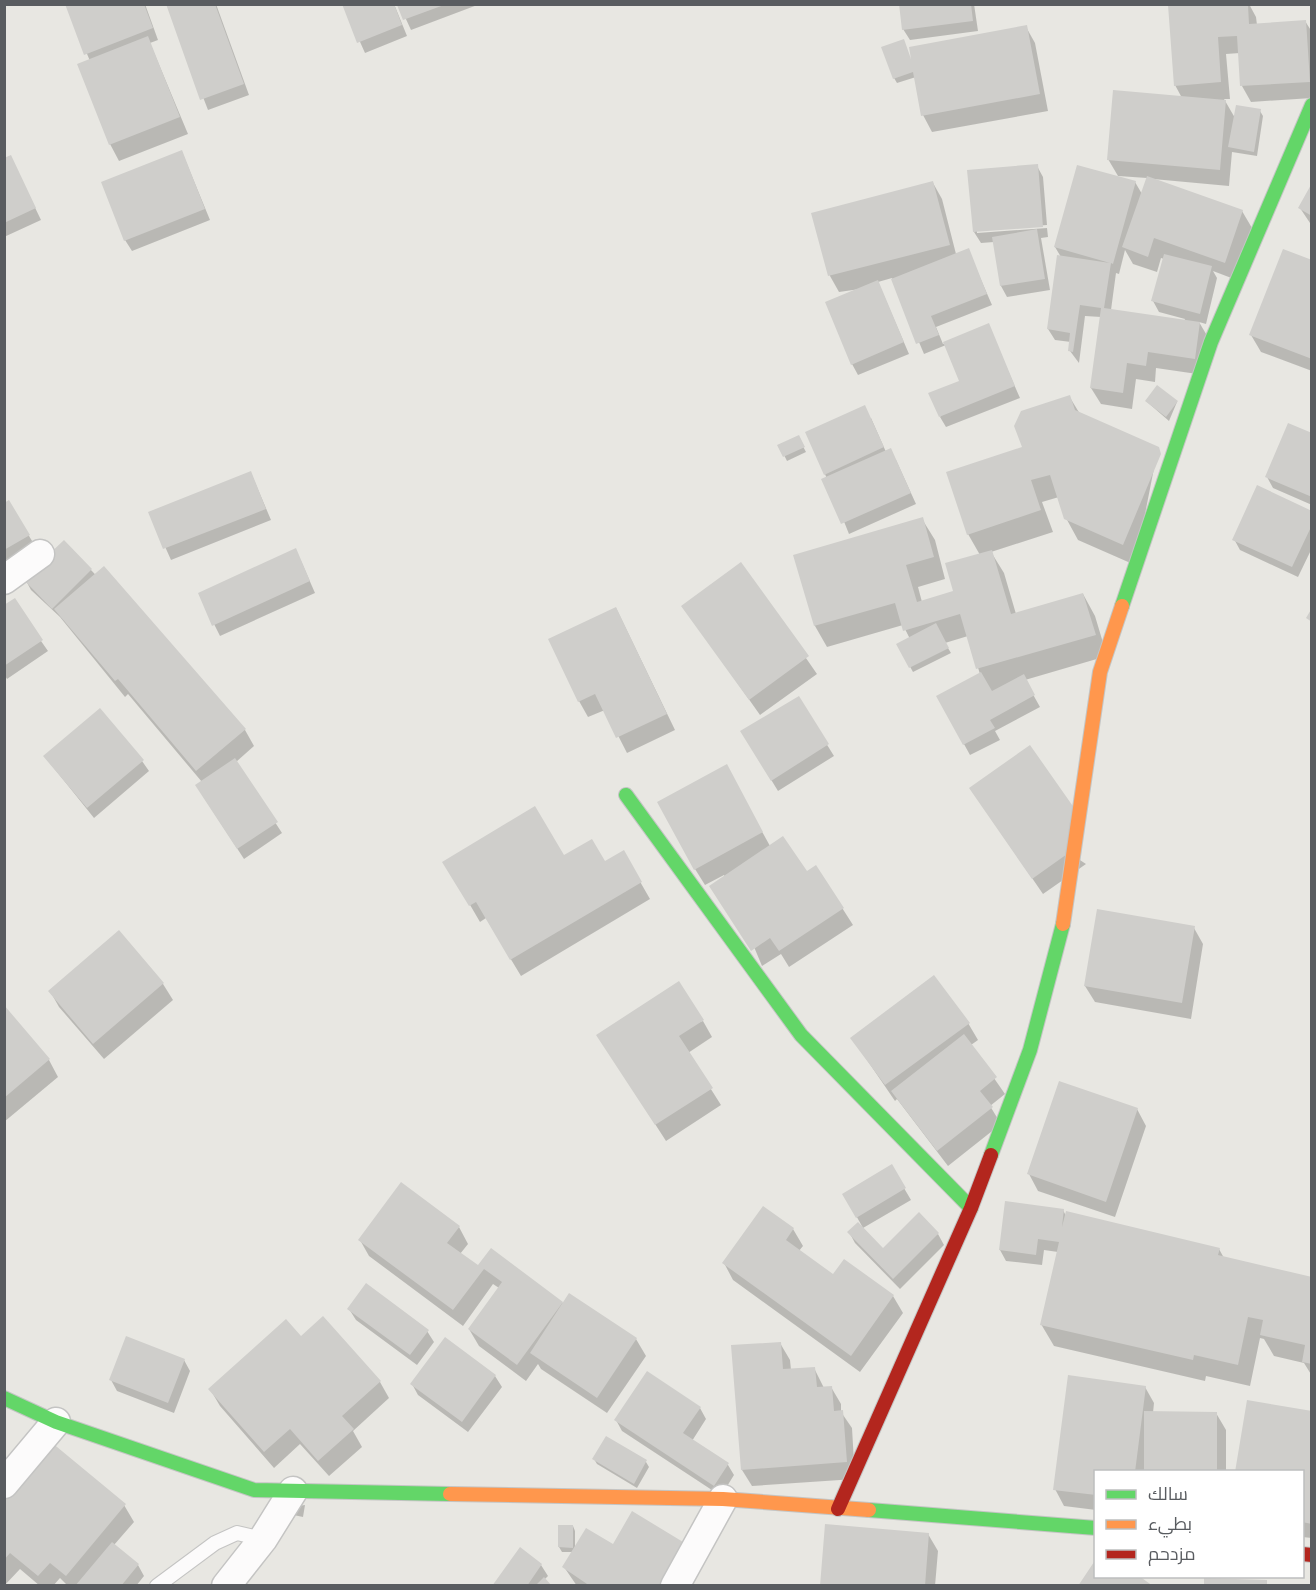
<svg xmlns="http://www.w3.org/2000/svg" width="1316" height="1590" viewBox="0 0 1316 1590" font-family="Signika,Cairo,sans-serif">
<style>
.shadow{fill:#0003;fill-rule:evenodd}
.building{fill:#cfcecb}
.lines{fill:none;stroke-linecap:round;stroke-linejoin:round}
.lane-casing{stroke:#c4c4c3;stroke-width:16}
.street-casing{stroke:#c4c4c3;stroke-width:31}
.fast-casing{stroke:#c4c5c4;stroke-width:16}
.slow-casing{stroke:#c4c5c4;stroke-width:16}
.jam-casing{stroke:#c4c5c4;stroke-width:16}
.lane{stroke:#fcfbfb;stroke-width:14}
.street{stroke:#fcfbfb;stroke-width:28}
.fast{stroke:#63d668;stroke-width:14}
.slow{stroke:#ff974d;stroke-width:14}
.jam{stroke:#b3261e;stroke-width:14}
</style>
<rect width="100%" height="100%" fill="#e8e7e2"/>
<path class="shadow" d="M66,4H145L158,40L150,43L188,134L119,161L110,144L90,61Z
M167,4H216L249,95L208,110Z
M343,4H394L407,36L365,53Z
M399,4H480L411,30Z
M900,4H974L978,31L910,40L903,29Z
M1249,4L1256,17L1257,25L1305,21L1312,32V98L1251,102L1242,86L1240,53L1226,54L1230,99H1224L1235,118L1260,111L1263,116L1257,156L1232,152L1229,186L1153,179L1242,211L1252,228L1234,279L1213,271L1217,278L1206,324L1199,322L1209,339L1204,375L1156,368L1155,382L1136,379L1132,409L1101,404L1091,388L1101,317L1085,316L1079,363L1070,351L1071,342L1055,340L1048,329L1061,257L1055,247L1135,182L1142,194L1147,178L1118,176L1108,159L1182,98L1175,85L1170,5ZM1125,250L1133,264L1157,272L1161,258L1164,259L1153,301L1159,312L1185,319L1184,321L1111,310L1116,273L1119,274Z
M1026,27L1035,43L1048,111L932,132L923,115L916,77L897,83L894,78L911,61Z
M182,152L210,220L132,251L125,240Z
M4,159L16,168L41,220L4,237Z
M1037,166L1043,177L1047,225L977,230V233L1047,228L1048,237L1041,238L1050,290L1007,297L1001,286L994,242L981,243L974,232Z
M933,183L942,199L956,254L968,250L992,305L936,327L943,344L988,325L1020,398L946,427L940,417L961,382L946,345L924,354L892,278L878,282L909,354L858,375L852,364L860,289L839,292L830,276L813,214Z
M1312,186V226L1300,208Z
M1312,262V371L1261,352L1251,335Z
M1069,396L1080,414L1158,448L1135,565L1078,540L1066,518L1059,497L1042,502L1053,532L991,552L1004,573L1016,614L1083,594L1095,616L1107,656L1025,680L1040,707L995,731L1000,740L970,755L938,697L980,674L968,636L945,643L951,653L913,672L898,645L910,639L903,625L827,647L815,626L795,556L922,519L935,540L945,579L918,587L922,602L955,592L980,555L968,534L1024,448Z
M1146,401L1177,402L1169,421Z
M871,418L886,452L896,460L916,504L849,534L825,474Z
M1312,435V505L1273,488L1267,477Z
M798,437L806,452L787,461L779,445Z
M251,473L271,520L171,560L150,513Z
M9,502L35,546L4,564V505Z
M1312,513V548L1298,577L1240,550L1234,539Z
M64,542L245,730L254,746L236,762L282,833L244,859L203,796L202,782L128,694L125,697L60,617L31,590L25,579Z
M301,561L315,593L220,636L199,594Z
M741,564L817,674L760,715L683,606Z
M4,606L41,641L48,651L7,679L4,674Z
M616,608L675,730L627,753L605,710L588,717L579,701Z
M798,698L834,756L778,791L742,732Z
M45,757L142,761L149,771L94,818Z
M735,783L770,846L806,873L816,867L853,925L789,967L781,954L762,966L724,875L705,885L695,869Z
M971,789L1086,864L1043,894Z
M623,852L650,899L521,976L486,918L480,922L445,862L563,857L605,863Z
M1194,928L1203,944L1191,1019L1095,1002L1085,986Z
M119,932L163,984L173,1000L104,1059L59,1007L50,991Z
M4,1008L49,1060L58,1077L4,1122Z
M703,1021L712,1037L688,1053L721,1105L666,1141L608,1051Z
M968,1023L978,1040L971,1045L1005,1094L990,1106L1001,1124L948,1166L897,1099L895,1101L852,1038Z
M1137,1109L1146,1126L1115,1217L1038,1191L1029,1174Z
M891,1166L911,1200L863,1228L844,1194Z
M1063,1210L1066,1216L1219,1249L1224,1258L1312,1279V1376L1304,1363L1274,1356L1264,1339L1260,1338L1250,1386L1206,1376L1205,1381L1054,1346L1041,1324L1058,1252L1044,1250L1042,1265L1006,1261L1000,1250Z
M459,1227L468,1244L460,1254L478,1268L491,1250L564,1304L636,1339L646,1356L607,1413L541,1369L538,1364L526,1381L479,1346L469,1329L499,1288L493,1284L463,1326L369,1256L360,1240Z
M793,1229L803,1246L798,1252L833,1277L844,1261L893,1296L903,1313L860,1372L733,1280L724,1263Z
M849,1232L883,1250L938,1234L944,1245L900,1289L855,1243Z
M349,1309L427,1331L434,1342L417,1365L356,1320Z
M301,1338L380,1382L389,1398L353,1431L362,1447L329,1476L300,1444L274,1468L220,1406L210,1389Z
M445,1339L495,1376L502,1387L468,1432L418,1395L412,1384Z
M780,1343L790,1360L791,1370L814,1368L824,1388L831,1387L841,1404V1412L852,1428L855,1479L752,1486L742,1470Z
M184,1360L190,1371L174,1413L117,1391L111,1380Z
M1145,1387L1154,1403L1153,1413H1216L1226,1430V1472H1096V1510L1064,1506L1055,1489Z
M700,1408L706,1419L692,1441L728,1465L734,1475L721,1496L622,1431L616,1420Z
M1312,1413V1538L1302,1537V1472Z
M607,1438L646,1462L649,1467L637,1488L597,1464L594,1459Z
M4,1500L124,1505L134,1522L114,1545L138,1565L144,1576L136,1586H68L60,1578L53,1586H40L20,1569L4,1586Z
M305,1505L303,1517L270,1510Z
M573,1526L575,1531V1548L683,1586H577L564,1567L573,1552H562L559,1547Z
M928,1534L938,1551L935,1586H822Z
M541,1565L548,1576L544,1580L550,1586H494Z"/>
<path class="building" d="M65,4H144L153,28L84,55Z
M166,4H215L244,84L200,100Z
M342,4H394L402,25L357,43Z
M899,4H971L973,21L902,30Z
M397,5H444L403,20Z
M1168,5H1248L1249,24L1306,20L1310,82L1240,86L1237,36L1218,37L1221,82L1174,86Z
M1027,25L1040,94L921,116L913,72L893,79L881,47L904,39L911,59L909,47Z
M148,36L180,117L109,145L77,64Z
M1113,90L1226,100L1220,170L1107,160Z
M1236,105L1261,109L1254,152L1228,147Z
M182,150L205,209L124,241L101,182Z
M11,155L36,208L4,223V158Z
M1038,164L1043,227L973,232L967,170Z
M1077,165L1136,181L1113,264L1111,263L1104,308L1200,322L1195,359L1148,352L1146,366L1127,363L1123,393L1090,388L1101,308L1080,305L1073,352L1068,351L1070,333L1047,329L1057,255L1110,263L1054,247Z
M1147,176L1243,210L1225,263L1154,238L1148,257L1122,247Z
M933,181L950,245L828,276L811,213Z
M1312,183V216L1298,208Z
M1037,229L1045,279L1000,286L992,237Z
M969,248L987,294L931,316L939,335L916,344L891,279Z
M1283,249L1312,260V359L1249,335Z
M1164,254L1212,266L1200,314L1151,301Z
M878,280L904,342L851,365L825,302Z
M989,323L1015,386L939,417L928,393L959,381L943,342Z
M1157,385L1178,401L1166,417L1145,401Z
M1070,395L1075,410L1159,447L1161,454L1123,545L1064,519L1050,475L1031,480L1041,510L967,535L946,472L1022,447L1014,426L1021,411Z
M865,405L884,447L824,475L805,432Z
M1288,423L1312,433V497L1265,477Z
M799,435L805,447L783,457L777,445Z
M891,448L911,493L841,524L821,479Z
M251,471L266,509L163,549L148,512Z
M1257,485L1312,511V525L1292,567L1232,540Z
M9,500L30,535L4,550V503Z
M923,517L934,557L906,565L917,602L953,591L945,563L992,550L1011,614L1083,593L1096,635L976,669L960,614L903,631L895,603L814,626L793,555Z
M64,540L92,569L52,609L23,579Z
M296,548L310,581L212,626L198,593Z
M741,562L809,656L749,700L681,606Z
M104,566L246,729L196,771L118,679L115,681L54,609Z
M15,598L43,640L4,666V605Z
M616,607L667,714L616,738L595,694L578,702L548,639Z
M1312,608V622L1306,618Z
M936,623L949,648L909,668L896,644Z
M981,672L992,691L1024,674L1035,695L990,720L995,728L963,745L936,696Z
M799,696L829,744L771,781L740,731Z
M100,708L144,760L87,808L43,756Z
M1030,745L1077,812V847L1032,879L969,788Z
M235,758L278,822L237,849L195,785Z
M727,764L763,832L694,870L657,802Z
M535,806L564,855L592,839L605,861L624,850L642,882L510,960L476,902L469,906L442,862Z
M783,836L807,871L816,865L844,908L779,951L770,938L751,951L709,886Z
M1097,909L1195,926L1182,1003L1084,986Z
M119,930L164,983L93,1044L48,991Z
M934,975L970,1023L885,1085L850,1038Z
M679,981L704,1020L679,1036L713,1088L655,1125L596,1035Z
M4,1005L50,1059L4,1098Z
M964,1034L997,1077L980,1091L993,1107L937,1151L891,1091Z
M1059,1081L1138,1108L1106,1202L1027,1174Z
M892,1164L906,1188L856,1218L842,1194Z
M401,1182L460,1226L447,1243L478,1265L491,1248L563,1302L517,1365L468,1329L502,1282L484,1269L453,1310L358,1240Z
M1005,1201L1064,1209L1062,1227L1066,1211L1220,1248L1218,1255L1312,1277V1364L1302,1362L1305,1345L1260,1335L1263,1320L1248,1317L1238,1365L1194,1355L1193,1360L1040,1325L1059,1242L1038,1239L1036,1255L999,1250Z
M763,1206L794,1228L786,1240L833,1274L844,1259L894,1295L851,1356L722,1263Z
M919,1212L939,1233L893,1279L847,1232L858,1222L883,1248Z
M366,1283L429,1330L410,1355L347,1309Z
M569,1293L637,1338L597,1398L530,1353Z
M323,1316L381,1381L342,1416L354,1429L318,1461L290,1429L264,1452L208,1389L286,1319L301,1336Z
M126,1336L185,1359L168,1403L109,1380Z
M445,1337L496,1375L462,1422L410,1384Z
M781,1342L783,1369L815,1367L817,1387L832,1386L834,1411L843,1410L847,1462L741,1470L731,1345Z
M647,1371L701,1407L683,1433L729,1463L714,1486L614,1420Z
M1068,1375L1146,1386L1135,1472H1096V1495L1053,1490Z
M1247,1400L1312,1411V1524L1302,1522V1472H1235Z
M1144,1411L1217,1412V1472H1144Z
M606,1436L647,1460L634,1484L592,1459Z
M51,1442L126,1504L66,1576L50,1563L38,1576L10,1553L4,1560V1498Z
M632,1511L688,1545L664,1586H590L562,1567L586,1528L613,1544Z
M825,1524L929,1533L925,1586H820Z
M558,1525H573V1548L558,1547Z
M112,1542L139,1564L121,1586H75Z
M520,1547L542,1564L527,1586H492Z
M1096,1559V1576H1139L1153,1586H1078Z
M544,1577L552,1586H535Z
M1204,1578L1267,1580V1586H1204Z"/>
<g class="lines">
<defs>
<path id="lane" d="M157,1586L215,1543L237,1533L263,1539"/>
<path id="street" d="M4,580L40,554
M4,1484L56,1422
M226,1586L263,1539L293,1491
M675,1586L723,1499"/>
<path id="fast" d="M1122,606L1211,342L1312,105
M626,795L801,1035L971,1208
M991,1155L1030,1050L1063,924
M4,1398L56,1422L254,1490L450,1494
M869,1510L1096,1528"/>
<path id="slow" d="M1063,924L1100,672L1122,606
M450,1494L723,1499L869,1510"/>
<path id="jam" d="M838,1509L971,1208L991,1155
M1302,1554L1312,1555"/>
</defs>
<use href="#lane" class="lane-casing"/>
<use href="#street" class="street-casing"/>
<use href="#fast" class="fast-casing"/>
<use href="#slow" class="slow-casing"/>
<use href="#jam" class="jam-casing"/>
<use href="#lane" class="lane"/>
<use href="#street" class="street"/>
<use href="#fast" class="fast"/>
<use href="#slow" class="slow"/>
<use href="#jam" class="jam"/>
</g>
<rect width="1316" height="1590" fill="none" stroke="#595c60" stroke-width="12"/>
<rect x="1094" y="1470" width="210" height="108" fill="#ffffff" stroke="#bdbebf" stroke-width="1.5"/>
<rect x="1106" y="1490" width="30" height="9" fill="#63d668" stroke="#bdbebf" stroke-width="1.5"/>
<text x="1148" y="1500" font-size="18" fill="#595c60">سالك</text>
<rect x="1106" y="1520" width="30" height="9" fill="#ff974d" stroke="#bdbebf" stroke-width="1.5"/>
<text x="1148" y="1530" font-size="18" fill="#595c60">بطيء</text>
<rect x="1106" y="1550" width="30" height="9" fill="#b3261e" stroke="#bdbebf" stroke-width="1.5"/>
<text x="1148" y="1560" font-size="18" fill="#595c60">مزدحم</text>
</svg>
